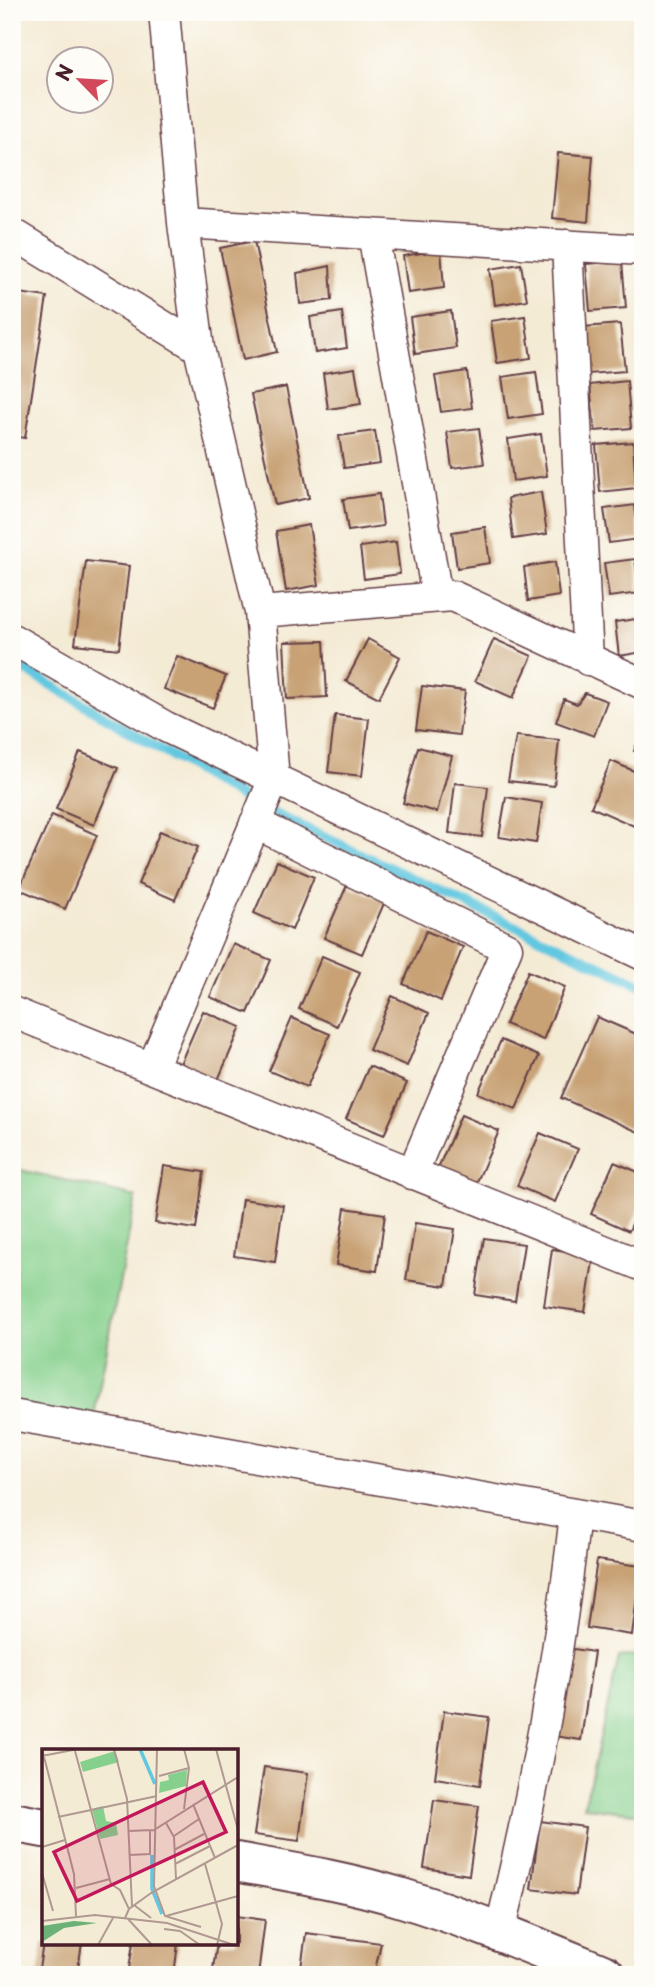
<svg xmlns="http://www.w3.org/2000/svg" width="655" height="1987" viewBox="0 0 655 1987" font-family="'Playpen Sans',sans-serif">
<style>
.green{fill:#86d08d;stroke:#68785c;stroke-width:2}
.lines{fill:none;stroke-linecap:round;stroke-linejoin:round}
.stream{stroke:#62c7e0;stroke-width:10}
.building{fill:#c8a174}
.minor-casing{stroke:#643e44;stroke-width:33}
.tertiary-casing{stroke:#643e44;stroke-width:42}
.minor{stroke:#fff;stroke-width:30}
.tertiary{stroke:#fff;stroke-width:38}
.inset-river{fill:none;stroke:#62c7e0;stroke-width:3.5}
.inset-road{fill:none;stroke:#b09991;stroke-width:2}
.view{fill:#c2185b;fill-opacity:0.15;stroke:#c2185b;stroke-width:3.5}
.inset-edge{fill:none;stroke:#4a1f2b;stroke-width:3.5}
</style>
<rect width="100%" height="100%" fill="#fdfcf7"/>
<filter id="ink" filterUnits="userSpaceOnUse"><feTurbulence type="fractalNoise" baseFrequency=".0143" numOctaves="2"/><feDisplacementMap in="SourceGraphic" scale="14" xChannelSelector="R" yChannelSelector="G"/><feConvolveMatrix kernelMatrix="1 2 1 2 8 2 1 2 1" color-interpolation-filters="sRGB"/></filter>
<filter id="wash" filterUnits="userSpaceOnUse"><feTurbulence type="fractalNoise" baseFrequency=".00686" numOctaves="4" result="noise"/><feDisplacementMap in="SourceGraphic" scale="28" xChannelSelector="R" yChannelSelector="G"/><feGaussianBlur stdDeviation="1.57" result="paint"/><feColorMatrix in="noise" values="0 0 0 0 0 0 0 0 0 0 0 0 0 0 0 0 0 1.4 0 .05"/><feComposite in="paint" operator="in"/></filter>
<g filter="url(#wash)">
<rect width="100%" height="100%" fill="#f4ebd5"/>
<path class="green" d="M12,1168L136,1197L93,1421L12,1406Z
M643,1639V1814L584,1807L619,1657L638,1655Z"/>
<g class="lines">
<path class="stream" d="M12,662L249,802L643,986"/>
</g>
<g id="blocks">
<path class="building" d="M558,153L593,156L588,222L552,218Z
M254,241L277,352L243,360L220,248Z
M441,250L444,288L408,293L403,256Z
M622,261L626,308L590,311L586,264Z
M521,264L527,300L495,305L490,269Z
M330,266L332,300L300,304L297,273Z
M12,292L47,297L25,438L12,436Z
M451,311L456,348L415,354L410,317Z
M342,312L347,348L315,353L310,317Z
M525,316L531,358L497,363L491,321Z
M620,324L625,371L588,374L584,327Z
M355,368L361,404L328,409L323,373Z
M467,371L472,408L441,412L435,376Z
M536,372L542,414L508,419L502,377Z
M627,381L631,428L595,431L590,385Z
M286,387L309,498L275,505L251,394Z
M479,428L484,464L452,468L447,432Z
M375,431L380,463L344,468L339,436Z
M541,434L547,476L513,481L508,439Z
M633,442L636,488L600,492L596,445Z
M541,492L547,534L513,539L508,498Z
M379,494L383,526L348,531L343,499Z
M635,505L639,539L609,543L604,509Z
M309,525L319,585L286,591L276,531Z
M485,527L490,563L457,568L452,532Z
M396,542L400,574L364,579L360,547Z
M635,559L640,593L609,597L604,563Z
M86,561L129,566L119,649L75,644Z
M555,562L559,596L528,601L524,567Z
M643,618V652L619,656L615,622Z
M368,639L400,657L379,698L346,681Z
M494,639L532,656L513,698L475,681Z
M324,641L327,697L287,699L284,642Z
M177,656L226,676L213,708L164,689Z
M422,686L465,691L459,735L416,730Z
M585,693L607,701L594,736L556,722L564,699L577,704Z
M12,713L21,717L12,737Z
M335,715L369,719L362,776L328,772Z
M643,729V754L634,751Z
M516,736L559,740L554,786L508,781Z
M418,747L452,756L437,812L403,803Z
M80,752L118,768L94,825L56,809Z
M611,761L643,775V830L591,807Z
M455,783L488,787L482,837L449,833Z
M506,797L542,803L536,843L499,837Z
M52,815L97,835L65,909L19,889Z
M160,831L198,847L175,900L138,884Z
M277,861L314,877L292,930L254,913Z
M347,885L385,901L362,954L324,938Z
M426,931L463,947L441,1001L403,984Z
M233,944L271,960L248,1013L210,997Z
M322,956L360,972L337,1026L299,1009Z
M528,971L565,987L543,1040L505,1024Z
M392,996L429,1013L407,1066L369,1050Z
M203,1011L241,1027L218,1080L180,1064Z
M597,1017L643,1037V1134L561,1098Z
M292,1018L330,1034L307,1087L269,1071Z
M501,1040L539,1056L516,1109L478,1093Z
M369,1066L407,1083L384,1135L346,1119Z
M461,1115L499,1131L476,1184L438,1168Z
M540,1133L578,1149L555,1202L517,1186Z
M614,1162L643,1174V1199L629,1231L591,1214Z
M164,1166L204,1172L196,1229L155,1223Z
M242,1199L283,1205L275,1262L234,1256Z
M345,1208L385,1214L377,1271L336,1265Z
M415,1223L455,1229L446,1286L406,1280Z
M484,1238L524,1244L515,1301L475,1295Z
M552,1249L594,1255L585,1312L544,1306Z
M597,1560L641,1566L632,1635L587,1628Z
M567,1648L594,1652L581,1740L554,1736Z
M444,1711L489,1717L480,1785L435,1778Z
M264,1767L308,1773L299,1841L254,1835Z
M434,1800L479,1806L469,1875L424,1868Z
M540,1821L585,1827L576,1895L531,1889Z
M236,1916L265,1920L258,1975H212L217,1943H236Z
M306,1933L381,1943L374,1975H300Z
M43,1943H82L77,1975H38Z
M133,1943H178L174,1975H128Z"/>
</g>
</g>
<g filter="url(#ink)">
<use href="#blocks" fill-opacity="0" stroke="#643e44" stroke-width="2"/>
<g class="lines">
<defs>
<path id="minor" d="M183,223L643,250
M12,233L199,348
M373,234L437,596
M567,245L588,660
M260,612L453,596L643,684
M12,639L166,727L643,955
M255,823L507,948L412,1174
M12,1012L643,1266
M152,1068L274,779L260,612L199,348L183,223L164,12
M12,1415L643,1526
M500,1931C534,1794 560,1654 575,1514"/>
<path id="tertiary" d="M12,1822L44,1828
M236,1862C291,1872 346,1881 399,1897C469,1918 537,1947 605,1975"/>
</defs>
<use href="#minor" class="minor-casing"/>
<use href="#tertiary" class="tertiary-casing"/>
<use href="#minor" class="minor"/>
<use href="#tertiary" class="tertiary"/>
</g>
</g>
<g transform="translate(42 1749)">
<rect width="196" height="196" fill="#f4ebd5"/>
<path d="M73,2L77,13L41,23L38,13ZM145,21L144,37L117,44L118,33L127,31L126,26ZM61,57L64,72L74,74L76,86L58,90L50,60Z" fill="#86d08d"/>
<path d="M32,172L55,174L22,179L0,193V177Z" fill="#6cb278"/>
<path class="inset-river" d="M98,0L113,35M110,106V140L120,165"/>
<path class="inset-road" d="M0,0L32,125L34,167M72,0L85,50L90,157M115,0L112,137L123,167L159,178M142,0L147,19L142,60M174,0L196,81M33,2L69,135L78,141L87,160M0,7L36,0M117,27L147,19M151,55L173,109M16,68L115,47M124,74L132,88L134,130M86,82L112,81L196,28M132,87L157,70M0,98L23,91M132,101L162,85M87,106L108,105V82M133,115L168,97M163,115L180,175L175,196M0,124L11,162M34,139L68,130M92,156L109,169M124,167L196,147M83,169L87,160L109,144L196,96M86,170L110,196M0,172L53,166L125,174L192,196M122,180L138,182L158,196M56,196L71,169"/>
<path class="view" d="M161,33L184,83L35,152L12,103Z"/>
<rect width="196" height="196" class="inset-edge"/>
</g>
<rect width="655" height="1987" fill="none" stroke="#fdfcf7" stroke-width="42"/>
<g transform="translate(80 80) rotate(295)"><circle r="33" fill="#fdfcf7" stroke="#b5a4a5" stroke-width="2"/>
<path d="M0-5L12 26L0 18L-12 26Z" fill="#d1495b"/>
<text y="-10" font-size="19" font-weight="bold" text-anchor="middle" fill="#4a1f2b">N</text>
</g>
</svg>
